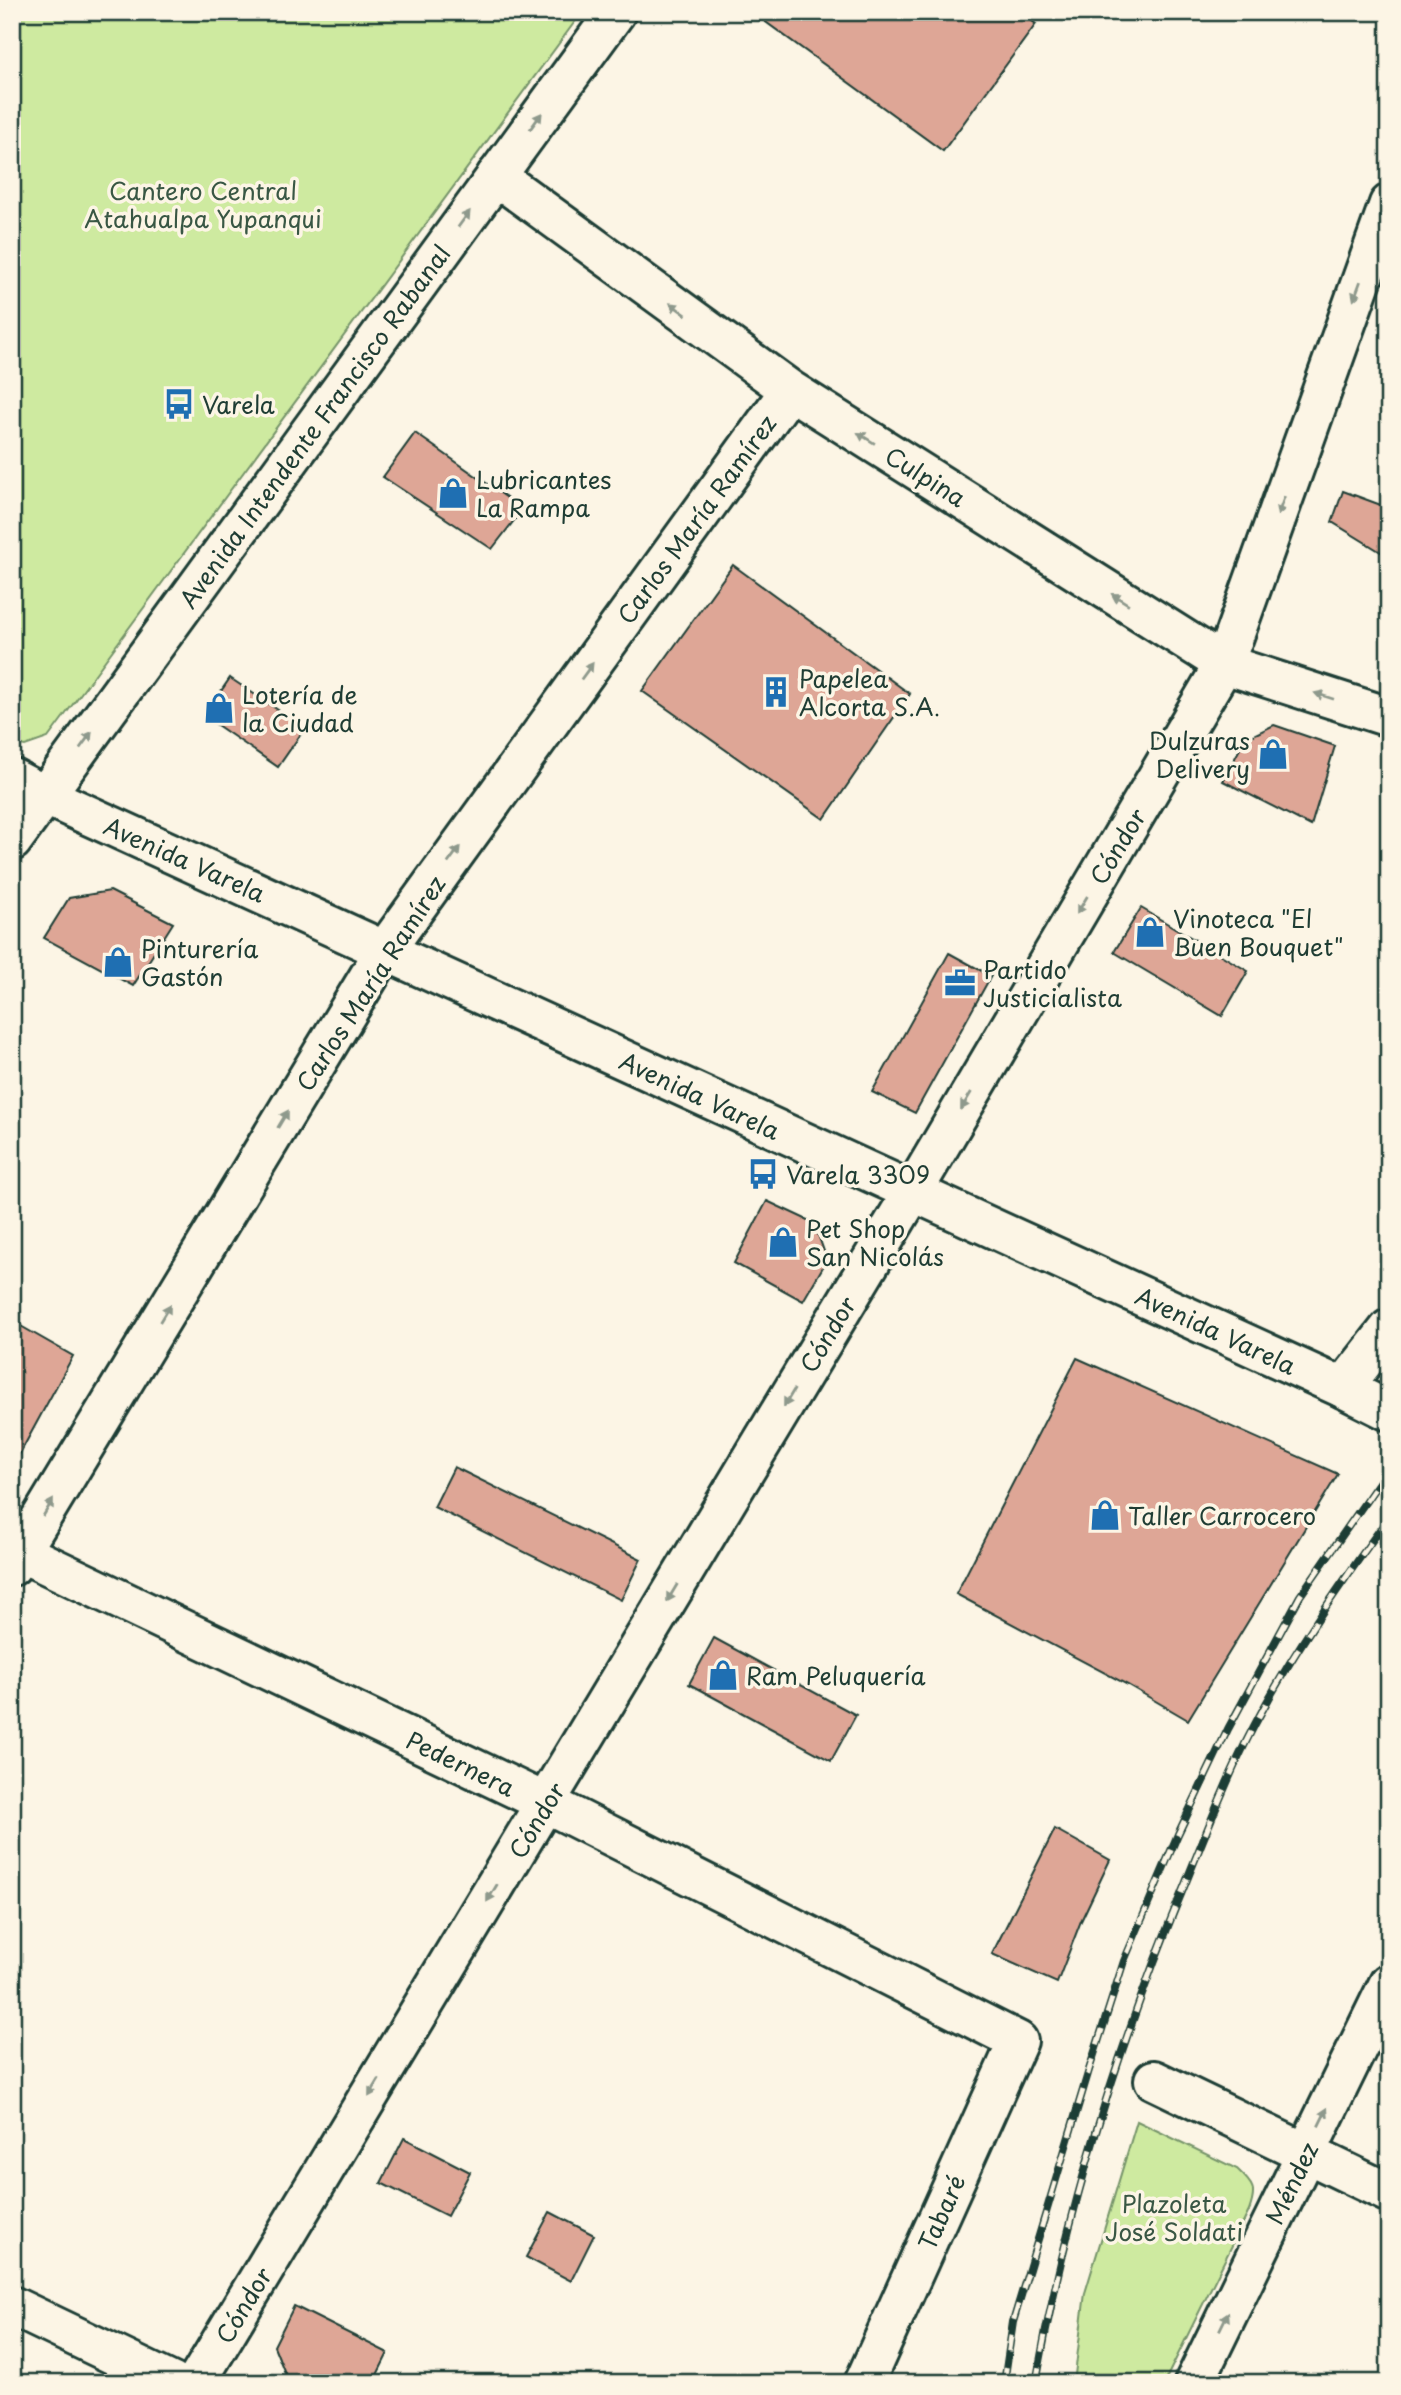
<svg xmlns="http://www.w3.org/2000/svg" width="1401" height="2395" viewBox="0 0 1401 2395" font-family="'Playpen Sans',sans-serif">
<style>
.green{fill:#ceeaa0;stroke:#76946a;stroke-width:2}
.building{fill:#dea696;stroke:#1f3d34;stroke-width:2}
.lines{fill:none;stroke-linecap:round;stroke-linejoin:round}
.minor-casing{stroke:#1f3d34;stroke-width:44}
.major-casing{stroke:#1f3d34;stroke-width:44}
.minor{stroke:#fcf5e5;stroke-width:38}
.major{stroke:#fcf5e5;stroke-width:38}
.rail-casing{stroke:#1f3d34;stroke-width:8}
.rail{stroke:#fcf5e5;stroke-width:5;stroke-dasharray:16;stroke-linecap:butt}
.oneway{fill:#8e998c}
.labels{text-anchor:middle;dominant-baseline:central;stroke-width:7;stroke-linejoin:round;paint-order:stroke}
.park-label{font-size:24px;fill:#395744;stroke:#fcf5e5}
.poi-label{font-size:24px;fill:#1f3d34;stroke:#fcf5e5;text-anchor:start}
.street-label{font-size:24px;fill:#1f3d34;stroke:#fcf5e5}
</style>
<rect width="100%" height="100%" fill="#fcf5e5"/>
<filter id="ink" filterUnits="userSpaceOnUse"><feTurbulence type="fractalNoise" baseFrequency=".0143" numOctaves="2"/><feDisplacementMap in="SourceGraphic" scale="14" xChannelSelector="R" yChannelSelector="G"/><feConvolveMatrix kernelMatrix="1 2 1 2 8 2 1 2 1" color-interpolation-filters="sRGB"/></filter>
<g filter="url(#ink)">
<path class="green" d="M12,12H582L48,738L25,746L12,743Z
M1137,2121L1237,2169C1254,2185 1257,2189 1249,2211L1164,2383H1074L1085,2293Z"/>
<path class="building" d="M752,12H1020L1036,24L943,151Z
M415,433L523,509L492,549L383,477Z
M1343,491L1389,508V557L1332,522Z
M733,565L910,694L824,819L642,691Z
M230,678L305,728L278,767L204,716Z
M1274,725L1335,746L1311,826L1223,781L1245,739Z
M110,891L173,923L133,986L44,938L69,898Z
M1141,908L1248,971L1222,1016L1114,952Z
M949,953L991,976L915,1113L872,1092Z
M767,1201L814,1223L827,1260L803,1301L734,1263Z
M12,1321L73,1356L12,1468Z
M1077,1358L1338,1474L1188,1720L1128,1685L956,1594Z
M454,1467L641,1559L621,1600L434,1507Z
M714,1638L856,1715L831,1761L689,1684Z
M1055,1829L1110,1860L1081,1921L1057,1983L992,1954Z
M404,2138L470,2172L447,2216L381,2183Z
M550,2212L594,2235L571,2281L526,2257Z
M294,2306L388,2353L373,2383H289L274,2346Z"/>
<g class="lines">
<defs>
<path id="minor" d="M496,176L790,390L1224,664L1389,717
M1343,1388L1389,1329
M12,1548L546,1803L1018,2041L864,2383
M12,1566L385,950L790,390
M1154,2080L1389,2193
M12,2306L173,2383
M196,2383L912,1193L1224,664L1389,204
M1194,2383L1389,1983"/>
<path id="major" d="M12,778L46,796L1343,1388L1389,1411
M12,841L616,12"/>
</defs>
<use href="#minor" class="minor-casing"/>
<use href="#major" class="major-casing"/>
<use href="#minor" class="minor"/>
<use href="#major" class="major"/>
<defs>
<path id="rail" d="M1004,2383L1013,2322L1089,2070L1124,1961L1178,1834L1228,1729L1300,1596L1389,1468
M1036,2383C1066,2211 1119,2043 1186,1882C1207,1830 1228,1776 1254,1726C1292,1653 1340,1585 1389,1517"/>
</defs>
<use href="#rail" class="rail-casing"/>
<use href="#rail" class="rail"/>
</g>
<defs><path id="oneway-solid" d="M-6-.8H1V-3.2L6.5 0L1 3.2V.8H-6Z" transform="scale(1.75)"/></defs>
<g class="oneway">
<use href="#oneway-solid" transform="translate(536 121) rotate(-54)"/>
<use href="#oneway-solid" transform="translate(464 219) rotate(-54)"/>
<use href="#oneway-solid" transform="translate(1357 291) rotate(110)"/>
<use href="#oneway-solid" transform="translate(678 309) rotate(-144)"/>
<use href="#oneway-solid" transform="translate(866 438) rotate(-148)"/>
<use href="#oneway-solid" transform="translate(1281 506) rotate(110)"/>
<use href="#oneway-solid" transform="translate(1120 599) rotate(-148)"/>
<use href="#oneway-solid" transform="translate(587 671) rotate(-54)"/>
<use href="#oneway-solid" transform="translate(1324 696) rotate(-162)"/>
<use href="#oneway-solid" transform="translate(86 740) rotate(-54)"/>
<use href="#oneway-solid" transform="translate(454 855) rotate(-54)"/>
<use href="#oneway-solid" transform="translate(1082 905) rotate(121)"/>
<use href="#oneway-solid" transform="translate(966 1101) rotate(121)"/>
<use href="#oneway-solid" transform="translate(283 1119) rotate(-59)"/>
<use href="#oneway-solid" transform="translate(165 1313) rotate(-59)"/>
<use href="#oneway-solid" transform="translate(789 1398) rotate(121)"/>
<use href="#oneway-solid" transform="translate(48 1508) rotate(-59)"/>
<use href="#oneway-solid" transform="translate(672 1593) rotate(121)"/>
<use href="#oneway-solid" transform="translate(492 1893) rotate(121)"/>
<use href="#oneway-solid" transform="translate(374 2088) rotate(121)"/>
<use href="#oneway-solid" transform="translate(1323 2117) rotate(-64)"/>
<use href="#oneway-solid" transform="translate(1224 2321) rotate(-64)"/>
</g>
</g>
<defs>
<symbol id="bus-bare" viewBox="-9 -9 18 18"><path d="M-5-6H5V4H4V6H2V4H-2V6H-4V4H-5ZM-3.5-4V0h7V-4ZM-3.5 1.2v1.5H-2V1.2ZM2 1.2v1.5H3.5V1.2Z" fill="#1f6fb2" stroke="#fcf5e5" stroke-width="2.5" paint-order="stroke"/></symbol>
<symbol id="shop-bare" viewBox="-9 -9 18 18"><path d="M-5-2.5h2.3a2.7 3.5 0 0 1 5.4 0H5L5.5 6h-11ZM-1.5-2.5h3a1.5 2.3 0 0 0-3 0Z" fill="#1f6fb2" stroke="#fcf5e5" stroke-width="2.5" paint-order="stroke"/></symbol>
<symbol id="building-bare" viewBox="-9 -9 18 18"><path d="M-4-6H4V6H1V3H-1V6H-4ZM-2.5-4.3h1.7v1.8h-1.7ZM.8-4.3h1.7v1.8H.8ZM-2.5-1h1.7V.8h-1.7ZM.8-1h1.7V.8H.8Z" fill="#1f6fb2" stroke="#fcf5e5" stroke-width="2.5" paint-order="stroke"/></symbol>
<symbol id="office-bare" viewBox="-9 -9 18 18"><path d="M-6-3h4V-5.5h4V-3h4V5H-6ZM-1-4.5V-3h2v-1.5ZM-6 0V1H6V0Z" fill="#1f6fb2" stroke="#fcf5e5" stroke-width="2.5" paint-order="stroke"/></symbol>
</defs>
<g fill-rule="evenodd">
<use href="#bus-bare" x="157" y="382" width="44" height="44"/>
<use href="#shop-bare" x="431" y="471" width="44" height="44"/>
<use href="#building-bare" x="754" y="670" width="44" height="44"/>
<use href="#shop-bare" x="197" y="686" width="44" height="44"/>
<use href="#shop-bare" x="1251" y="732" width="44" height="44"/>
<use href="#shop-bare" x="1128" y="910" width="44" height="44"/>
<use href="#shop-bare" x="96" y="940" width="44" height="44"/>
<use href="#office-bare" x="938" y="961" width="44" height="44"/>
<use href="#bus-bare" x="741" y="1152" width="44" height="44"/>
<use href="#shop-bare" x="761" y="1220" width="44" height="44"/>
<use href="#shop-bare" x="1083" y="1493" width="44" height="44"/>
<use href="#shop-bare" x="701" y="1653" width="44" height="44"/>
</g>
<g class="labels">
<g class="park-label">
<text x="203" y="190">Cantero Central<tspan x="203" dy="28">Atahualpa Yupanqui</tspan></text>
<text x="1174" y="2203">Plazoleta<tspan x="1174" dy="28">José Soldati</tspan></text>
</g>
<g class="poi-label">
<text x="202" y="404">Varela</text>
<text x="476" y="479">Lubricantes<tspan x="476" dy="28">La Rampa</tspan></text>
<text x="799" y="678">Papelea<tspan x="799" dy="28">Alcorta S.A.</tspan></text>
<text x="242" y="694">Lotería de<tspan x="242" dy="28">la Ciudad</tspan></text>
<text x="1250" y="740" text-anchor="end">Dulzuras<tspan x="1250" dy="28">Delivery</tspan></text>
<text x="1173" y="918">Vinoteca "El<tspan x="1173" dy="28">Buen Bouquet"</tspan></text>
<text x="141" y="948">Pinturería<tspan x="141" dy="28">Gastón</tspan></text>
<text x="983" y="969">Partido<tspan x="983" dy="28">Justicialista</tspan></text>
<text x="786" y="1174">Varela 3309</text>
<text x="806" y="1228">Pet Shop<tspan x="806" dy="28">San Nicolás</tspan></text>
<text x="1128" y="1515">Taller Carrocero</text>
<text x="746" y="1675">Ram Peluquería</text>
</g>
<g class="street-label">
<text transform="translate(314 426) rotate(-54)">Avenida Intendente Francisco Rabanal</text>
<text transform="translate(926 476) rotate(32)">Culpina</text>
<text transform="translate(696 519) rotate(-54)">Carlos María Ramírez</text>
<text transform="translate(1117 846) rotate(-59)">Cóndor</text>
<text transform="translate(185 859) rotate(24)">Avenida Varela</text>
<text transform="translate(370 983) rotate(-57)">Carlos María Ramírez</text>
<text transform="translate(700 1095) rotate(25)">Avenida Varela</text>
<text transform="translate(1216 1330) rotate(25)">Avenida Varela</text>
<text transform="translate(827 1334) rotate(-59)">Cóndor</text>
<text transform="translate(461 1763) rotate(26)">Pedernera</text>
<text transform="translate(536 1820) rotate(-59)">Cóndor</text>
<text transform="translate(1291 2183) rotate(-64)">Méndez</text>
<text transform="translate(941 2212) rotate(-66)">Tabaré</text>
<text transform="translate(243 2305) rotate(-59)">Cóndor</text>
</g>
</g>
<rect width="1401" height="2395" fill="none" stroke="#fcf5e5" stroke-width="42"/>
<rect x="21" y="21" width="1359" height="2353" fill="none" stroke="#1f3d34" stroke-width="2.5" filter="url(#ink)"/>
</svg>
